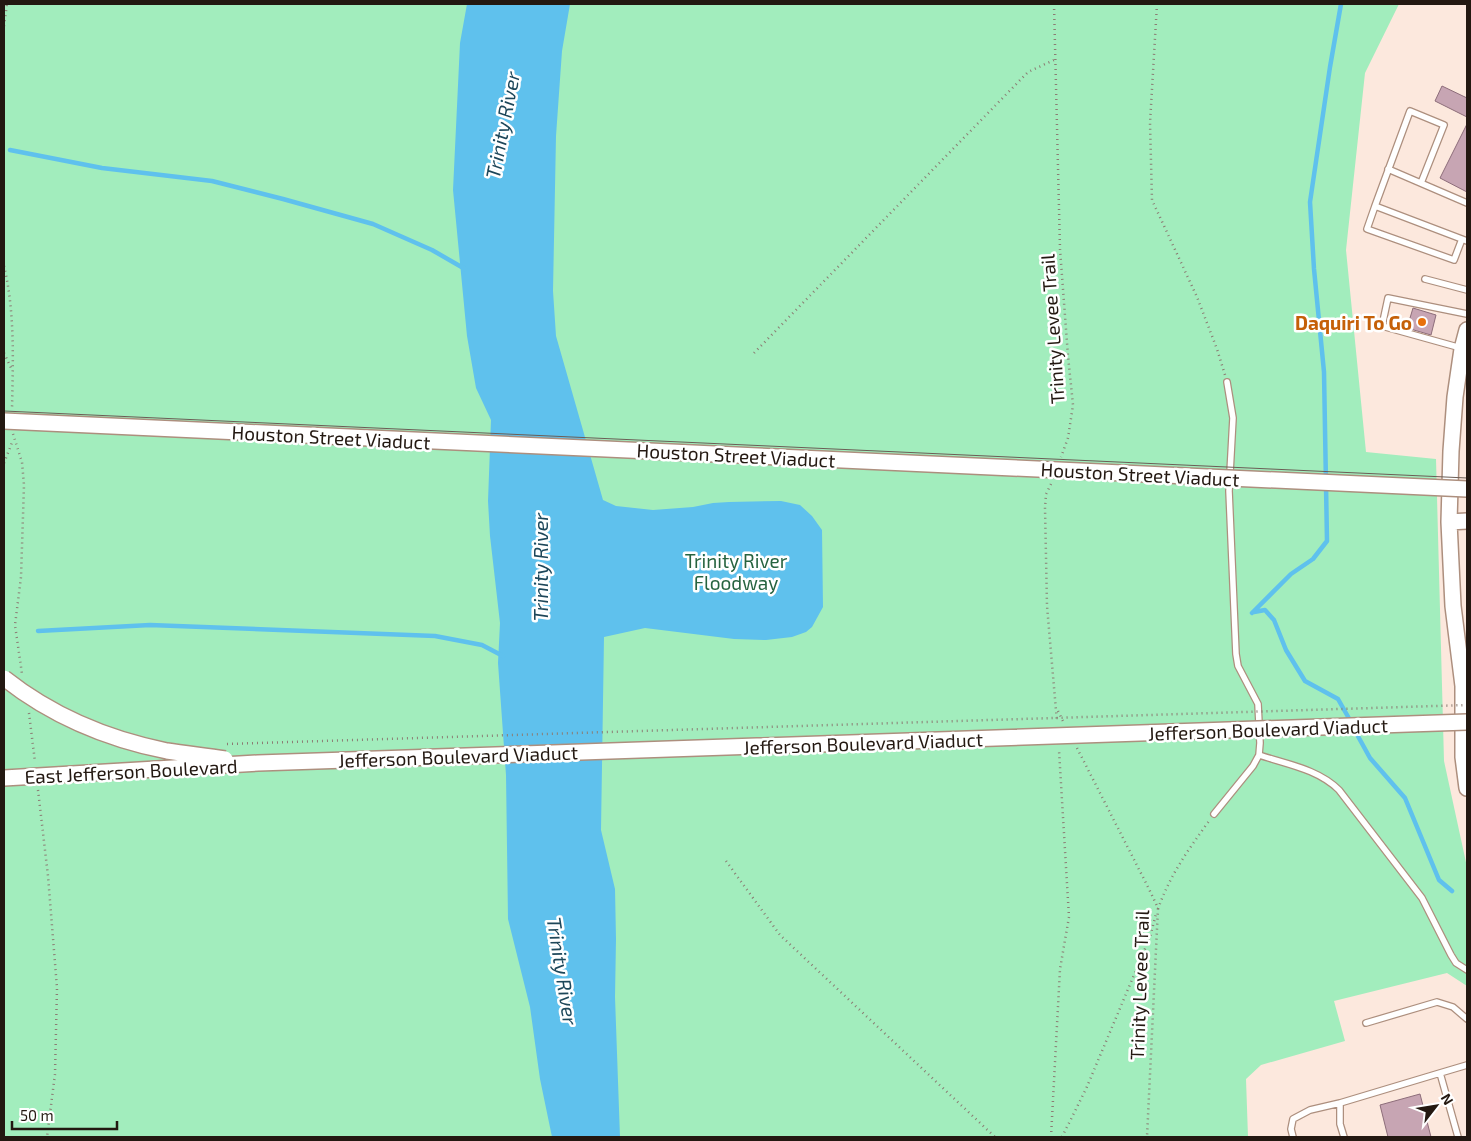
<svg xmlns="http://www.w3.org/2000/svg" width="1471" height="1141" viewBox="0 0 1471 1141" font-family="'Exo 2',sans-serif">
<style>
.green{fill:#a2edbd}
.water{fill:#5fc1ed}
.lines{fill:none;stroke-linecap:round;stroke-linejoin:round}
.stream{stroke:#5fc1ed;stroke-width:4.5}
.building{fill:#c7a5b3;stroke:#8d6d7a}
.service-casing{stroke:#ad8f7e;stroke-width:8}
.secondary-casing{stroke:#ad8f7e;stroke-width:18}
.path{stroke:#8b7c73;stroke-width:2.5;stroke-dasharray:1 4;stroke-linecap:butt}
.service{stroke:#fff;stroke-width:5.5}
.secondary{stroke:#fff;stroke-width:15}
.tram{stroke:#6b5d55;stroke-width:1}
.secondary-bridge-casing{stroke:#ad8f7e;stroke-width:18;stroke-linecap:butt}
.path-bridge{stroke:#8b7c73;stroke-width:2.5;stroke-dasharray:1 4;stroke-linecap:butt}
.secondary-bridge{stroke:#fff;stroke-width:15}
.food-dot{fill:#e8710a;stroke:#fff;stroke-width:2}
.labels{text-anchor:middle;dominant-baseline:central;stroke-width:5;stroke-linejoin:round;paint-order:stroke}
.food-label{font-size:19px;font-weight:bold;fill:#c56008;stroke:#fff;text-anchor:end}
.street-label{font-size:19px;fill:#231811;stroke:#fff}
.park-label{font-size:19px;fill:#266340;stroke:#fff}
.water-label{font-size:20px;font-style:italic;fill:#1d475a;stroke:#fff}
</style>
<rect width="100%" height="100%" fill="#fce8dd"/>
<path class="green" d="M4,4H1399L1365,73L1346,250L1366,452L1436,459L1444,761L1467,867V986L1447,973L1334,1001L1345,1041L1261,1065L1246,1079L1248,1137H4Z"/>
<path class="water" d="M467,4H570L562,51L556,136L553,291L556,336L603,500L616,506L653,510L693,507L713,503L729,502L781,501L800,505L812,516L822,530L823,607L812,627L806,632L792,637L766,640L734,639L645,628L604,637L601,830L615,889L616,939L615,997L620,1137H552L540,1079L530,1007L508,919L506,775L498,663L500,623L490,536L488,501L491,420L476,388L467,336L453,190L460,43Z"/>
<g class="lines">
<path class="stream" d="M10,150L102,168L212,181L283,199L373,224L432,250L465,269
M1254,612L1265,610L1274,620L1286,650L1305,681L1338,699L1351,722
M1252,613L1291,574L1313,559L1327,541L1324,372L1314,269L1310,202L1330,67L1341,4
M38,631L150,625L435,636L482,645L503,656
M1354,729L1370,758L1405,798L1439,880L1452,891"/>
</g>
<path class="building" d="M1442,86L1467,98V117L1435,101Z
M1467,124V192L1440,178Z
M1413,308L1436,315L1431,335L1407,328Z
M1420,1094L1431,1137H1388L1380,1105Z"/>
<g class="lines">
<defs>
<path id="service" d="M1388,169L1467,203
M1421,183L1444,125L1410,111L1375,206L1467,241
M1375,206L1367,229L1454,260L1462,239
M1425,279L1467,290
M1461,348L1382,326L1388,298L1467,314
M1259,755C1286,764 1318,769 1339,790L1422,898L1451,955L1456,963L1467,970
M1214,814L1253,766L1259,755L1260,743L1258,704L1238,666L1236,654L1229,491L1233,418L1227,382
M1366,1023L1437,1002L1453,1007L1467,1019
M1293,1137L1291,1129L1293,1119L1310,1110L1340,1103
M1344,1137L1340,1124V1103L1440,1073
M1458,1137L1440,1073L1467,1065"/>
<path id="secondary" d="M1467,330L1462,349L1455,397L1451,451L1449,522L1453,606L1463,686V757L1467,788
M1449,522L1467,521"/>
</defs>
<use href="#service" class="service-casing"/>
<use href="#secondary" class="secondary-casing"/>
<path class="path" d="M1054,4L1060,249L1068,356L1073,405L1068,438L1061,457
M1157,4L1150,123L1152,200L1197,297L1217,349L1225,375
M4,26L7,4
M4,266C15,312 13,361 12,409
M4,353L12,370
M754,353L1028,72L1054,60
M13,434L22,462L24,485L21,577L15,625L22,674
M4,463L13,440
M1051,484L1046,494L1045,508L1047,606L1057,722
M1058,711L1063,721
M29,713L35,762
M1077,748L1148,887L1158,908L1147,1137
M38,790L48,876L57,988L55,1074L47,1137
M726,861L780,935L995,1137
M1158,909C1170,875 1188,850 1209,821
M1051,1137L1060,969L1069,917L1059,750
M1062,1137L1086,1089L1150,937L1156,914"/>
<use href="#service" class="service"/>
<use href="#secondary" class="secondary"/>
<path class="tram" d="M4,411L1467,478"/>
<defs>
<path id="secondary-bridge" d="M4,421L1467,489
M4,678C52,716 107,739 167,751C186,754 206,756 225,759
M4,778L258,763L1467,722"/>
</defs>
<use href="#secondary-bridge" class="secondary-bridge-casing"/>
<path class="path-bridge" d="M227,744L1467,705"/>
<use href="#secondary-bridge" class="secondary-bridge"/>
</g>
<circle class="food-dot" cx="1422" cy="322" r="5"/>
<g class="labels">
<g class="food-label">
<text x="1412" y="322">Daquiri To Go</text>
</g>
<g class="street-label">
<text transform="translate(1052 329) rotate(-94)">Trinity Levee Trail</text>
<text transform="translate(331 437) rotate(3)">Houston Street Viaduct</text>
<text transform="translate(736 455) rotate(3)">Houston Street Viaduct</text>
<text transform="translate(1140 474) rotate(3)">Houston Street Viaduct</text>
<text transform="translate(1268 729) rotate(-2)">Jefferson Boulevard Viaduct</text>
<text transform="translate(863 743) rotate(-2)">Jefferson Boulevard Viaduct</text>
<text transform="translate(458 756) rotate(-2)">Jefferson Boulevard Viaduct</text>
<text transform="translate(131 771) rotate(-3)">East Jefferson Boulevard</text>
<text transform="translate(1139 985) rotate(-88)">Trinity Levee Trail</text>
</g>
<g class="park-label">
<text x="736" y="560">Trinity River<tspan x="736" dy="22">Floodway</tspan></text>
</g>
<g class="water-label">
<text transform="translate(502 125) rotate(-79)">Trinity River</text>
<text transform="translate(540 567) rotate(-90)">Trinity River</text>
<text transform="translate(563 971) rotate(81)">Trinity River</text>
</g>
</g>
<rect width="1471" height="1141" fill="none" stroke="#231811" stroke-width="10"/>
<g transform="translate(1436 1106) rotate(59)" stroke="#ffffff" stroke-width="4" paint-order="stroke">
<path d="M0-4L9 19L0 12L-9 19Z" fill="#231811"/>
<text y="-8" font-size="14" font-weight="bold" text-anchor="middle" fill="#231811">N</text>
</g>
<path d="M12 1121v8h105v-8" fill="none" stroke="#231811" stroke-width="2.5"/>
<text x="20" y="1121" font-size="15" fill="#231811" stroke="#ffffff" stroke-width="4" paint-order="stroke">50 m</text>
</svg>
